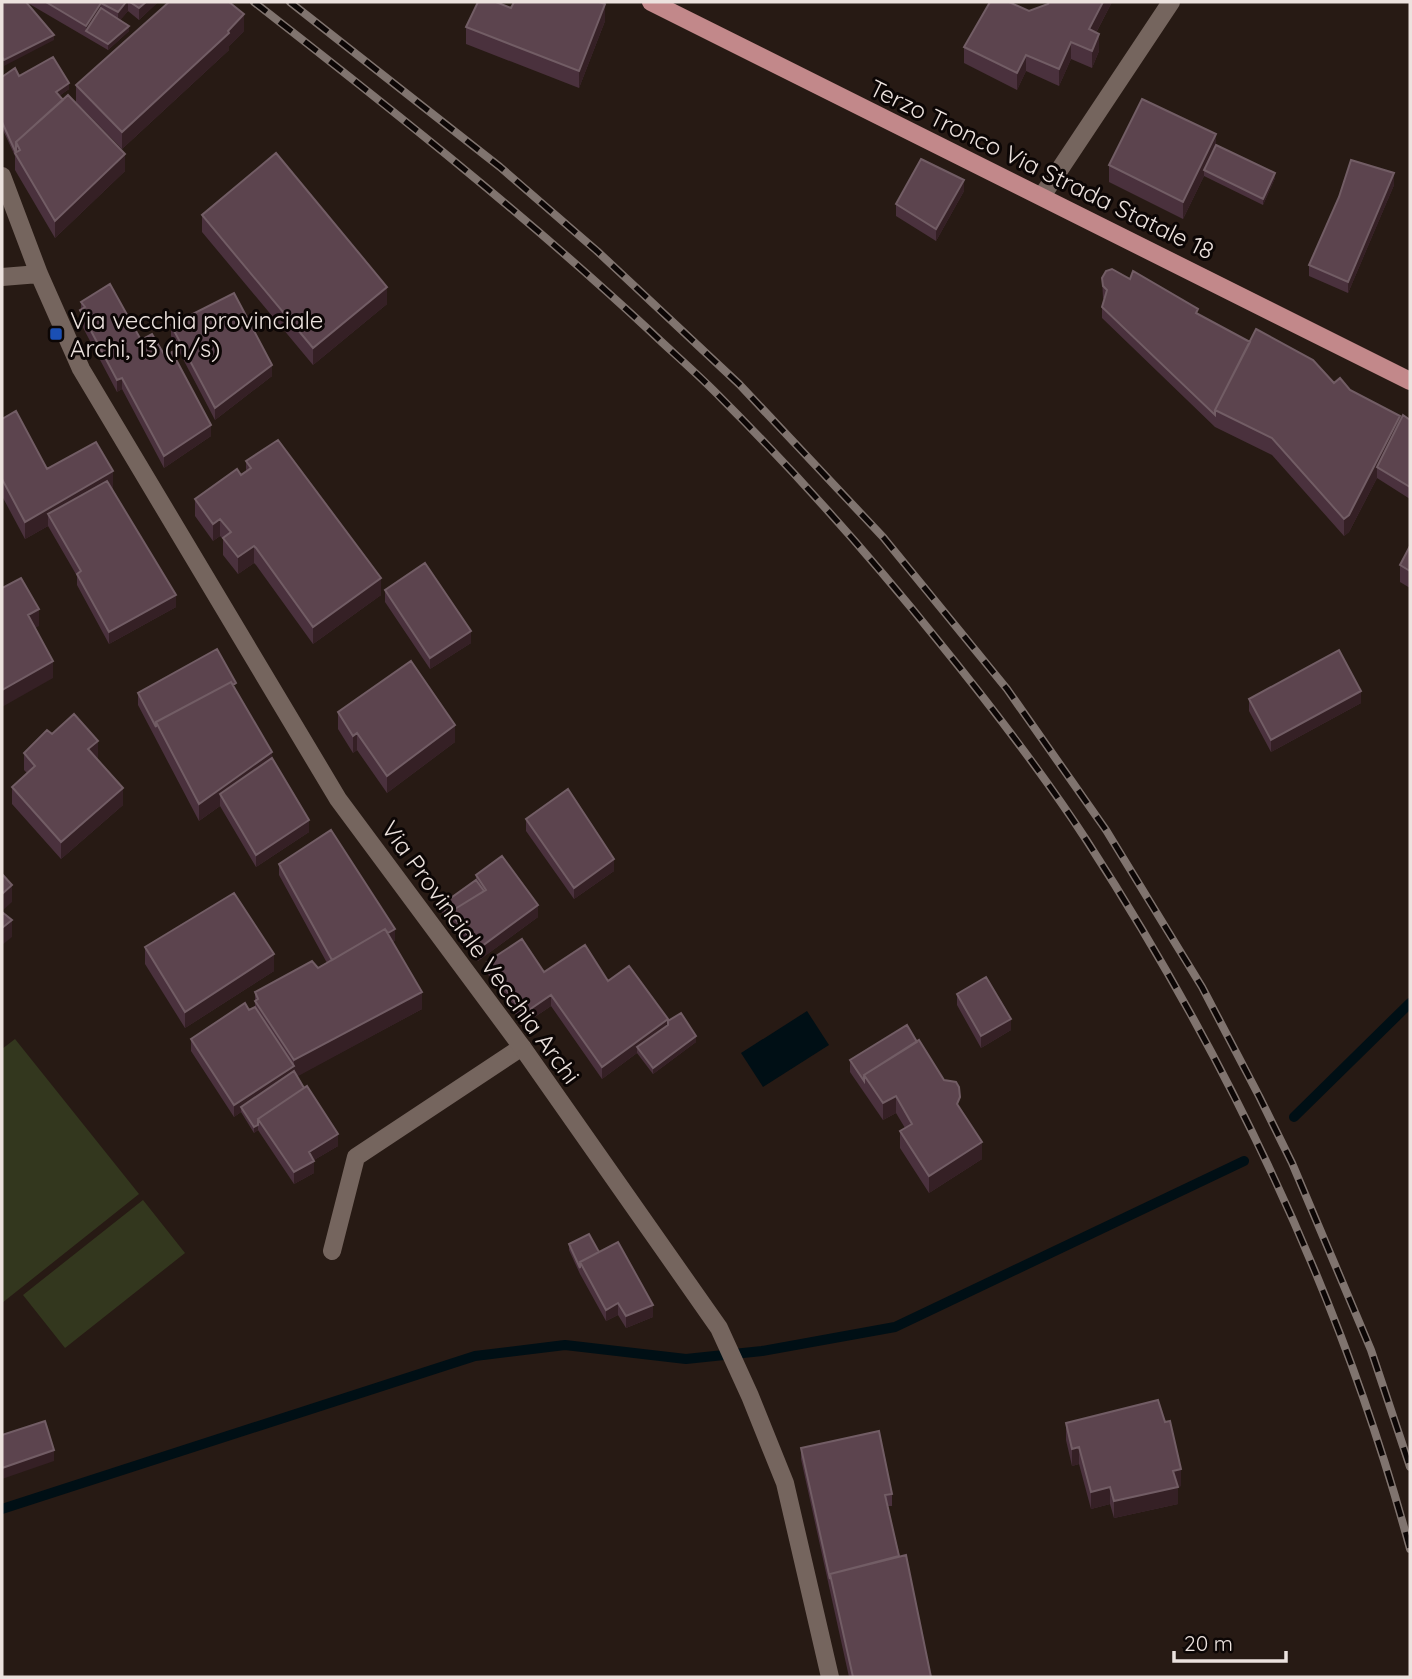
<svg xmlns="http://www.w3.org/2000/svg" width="1412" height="1679" viewBox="0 0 1412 1679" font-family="Quicksand,sans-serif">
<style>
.green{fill:#33371e}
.water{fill:#000f15}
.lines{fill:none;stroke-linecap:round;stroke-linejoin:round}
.stream{stroke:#000f15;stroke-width:10}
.service{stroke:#75655e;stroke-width:18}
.minor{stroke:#75655e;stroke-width:18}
.tertiary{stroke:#75655e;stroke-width:18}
.primary{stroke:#c2888a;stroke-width:18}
.rail-casing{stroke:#80746f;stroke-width:8}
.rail{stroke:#0c0605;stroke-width:5;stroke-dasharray:16;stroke-linecap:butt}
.wall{fill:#4a313d}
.shaded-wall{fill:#352025}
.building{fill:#5c444e;stroke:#725d65;stroke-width:2}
.transit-dot{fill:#1a4fb4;stroke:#0c0605;stroke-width:2.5}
.labels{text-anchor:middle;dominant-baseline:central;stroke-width:6;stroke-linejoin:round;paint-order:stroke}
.street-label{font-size:24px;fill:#ece2de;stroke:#0c0605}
.poi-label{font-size:24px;fill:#ece2de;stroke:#0c0605;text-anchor:start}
</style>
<rect width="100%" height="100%" fill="#271a14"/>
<path class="green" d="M15,1039L139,1194L2,1303V1049Z
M143,1200L185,1253L65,1348L23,1295Z"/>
<path class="water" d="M807,1011L829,1045L763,1087L741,1053Z"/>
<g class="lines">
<path class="stream" d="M1294,1117L1410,1003
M2,1509L475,1356L565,1345L686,1359L762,1351L895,1327L1244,1161"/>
<path class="service" d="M332,1251L356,1157L522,1047"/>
<path class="minor" d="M1042,196L1171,2"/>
<path class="tertiary" d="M2,176L39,274L81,369L338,799L522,1047L719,1328L750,1396L785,1483L830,1677
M2,277L39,274"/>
<path class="primary" d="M651,2L1410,381"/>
<defs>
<path id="rail" d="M254,2C390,108 524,214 650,331C674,354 699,375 722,399C799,476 871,557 939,642C991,706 1042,772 1087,841C1228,1059 1342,1297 1410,1549
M290,2L500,167L597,251L739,384L883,537L1007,689L1106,830L1202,987L1259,1096L1292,1163L1371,1350L1410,1467"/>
</defs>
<use href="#rail" class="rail-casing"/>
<use href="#rail" class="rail"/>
</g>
<path class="wall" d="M26,2H158L139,20L128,11L120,20L129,31L108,50Z
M1049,2H1112L1096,33L1099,51L1092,68L1071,59L1059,86L1026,71L1017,90L964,63V47L1029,11L1048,4Z
M511,8L605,21L579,88L466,44V27Z
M244,31L229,46V50L122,149L76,102V85Z
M19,76L69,89L59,96L125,171L55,238L15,170V156L2,128V77Z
M1216,145L1275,178L1263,205L1204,176L1183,219L1109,182V165Z
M1394,185L1348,293L1309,276V265L1339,197Z
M964,191L936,241L896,216V204Z
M202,215L387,304L313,365L202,232Z
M1102,278L1130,279L1250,342L1350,390L1400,422L1410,420V499L1377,478L1349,532L1344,536L1272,455L1215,427L1102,318V307L1104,299L1103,298Z
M81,302L141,340L211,436L164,468L122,389L117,392L80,322V310L81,309Z
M171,325L272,376L215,420L171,336Z
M2,419L47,469L113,488L112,489L176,607L109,644L77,585V576L48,526L25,539L2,496Z
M246,461L381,595L313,644L256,565L254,563L238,574L223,555V539L220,536L213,541L195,516V499L246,471Z
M1410,546V588L1400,582V565Z
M385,590L471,643L430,669L385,602Z
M236,690L272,758L309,832L256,867L220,806L199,821L138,705V693Z
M1249,699L1361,703L1271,752L1249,711Z
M338,712L455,742L387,793L357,750L353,753L338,729Z
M52,734L98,758L97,759L123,805L61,859L12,804V787L27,773L24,770V753Z
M526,819L614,871L574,899L526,831Z
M279,864L395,940L393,942L422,1009L297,1076L338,1146L314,1160V1173L294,1184L258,1130L254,1133L241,1112L234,1117L191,1051V1039L255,1007V992L318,968L327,963L279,875Z
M476,875L538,917L478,961L441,911V905L476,880Z
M145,947L274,971L185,1028L145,964Z
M487,962L544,972L608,981L668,1021L696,1042L653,1074L637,1053L602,1079L551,1006L523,1025L487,973Z
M957,994L1011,1030L981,1048L957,1005Z
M917,1042L960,1108L982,1159L929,1193L900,1148V1131L905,1128L896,1113L883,1120L850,1072V1060Z
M569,1244L599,1252L653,1317L626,1328L618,1315L606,1321L580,1274L569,1250Z
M1066,1423L1181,1486L1178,1487V1504L1114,1518L1110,1504L1091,1509L1079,1464L1072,1466L1066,1440Z
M801,1448L892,1494V1506H887L931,1677H849L801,1459Z"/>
<path class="shaded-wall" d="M126,2H128V11L118,23V12Z
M146,2H158L139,20V8Z
M1103,2H1112L1089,46V29Z
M101,3V14L86,31V26Z
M605,4V21L579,88V71Z
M244,14V31L229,46V50L122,149V132L228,31Z
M129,26V31L108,50V44Z
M1099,34V51L1092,68V51Z
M54,35V40L4,66V60Z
M1071,42V59L1059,86V69Z
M1026,55V71L1017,90V73Z
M69,83V89L56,98V92Z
M1216,134V151L1204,170V176L1183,219V202Z
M125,154V171L55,238V221Z
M1275,173V178L1263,205V199Z
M1394,173V185L1348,293V282Z
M964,180V191L936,241V229Z
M387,287V304L313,365V348Z
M272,365V376L215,420V408Z
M122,378V389L117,392V380Z
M1400,416V433L1377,467V478L1349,532L1344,536V519Z
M211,425V436L164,468V456Z
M113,471V488L53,523L48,514V526L25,539V522Z
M220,519V536L213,541V524Z
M254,546V563L238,574V557Z
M381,578V595L313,644V627Z
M176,595V607L109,644V632Z
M39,609V626L28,632V615Z
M471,631V643L430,669V658Z
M53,661V678L2,707V690Z
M1361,691V703L1271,752V740Z
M455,725V742L387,793V776Z
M357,733V750L353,753V736Z
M98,741V758L88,766V749Z
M272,752V769L220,794V806L199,821V804Z
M123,788V805L61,859V842Z
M309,820V832L256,867V855Z
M614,859V871L574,899V888Z
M12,885V902L2,911V894Z
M538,905V917L478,961V949Z
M12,920V937L2,945V928Z
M395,929V940L334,976V964Z
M274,954V971L185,1028V1012Z
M422,992V1009L241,1107V1112L234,1117V1105L294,1066V1060Z
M551,995V1006L523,1025V1014Z
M668,1019V1031L637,1047V1053L602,1079V1067Z
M1011,1019V1030L981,1048V1036Z
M696,1036V1042L653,1074V1068Z
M896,1096V1113L883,1120V1103Z
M258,1125V1130L254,1133V1127Z
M338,1134V1146L309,1163V1152Z
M982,1142V1159L929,1193V1176Z
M314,1161V1173L294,1184V1172Z
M618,1303V1315L606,1321V1310Z
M653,1305V1317L626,1328V1316Z
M1079,1447V1464L1072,1466V1449Z
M54,1450V1461L2,1479V1468Z
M1181,1469V1486L1177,1487H1178V1504L1114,1518V1501L1173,1471Z
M1110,1487V1504L1091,1509V1492Z"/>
<path class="building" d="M2,2H26L54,35L4,60L2,57Z
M46,2H126L118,12L101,3L86,26Z
M130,2H146L139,8Z
M169,2H229L244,14L228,31L229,33L122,132L76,85Z
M478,2H496L511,8L514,2H599L605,4L579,71L466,27Z
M990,2H1009L1029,11L1048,4L1049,2H1103L1089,29L1099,34L1092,51L1071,42L1059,69L1026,55L1017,73L964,47Z
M101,8L129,26L108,44L86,31Z
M53,57L69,83L56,92L63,100L16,142V153L2,122V77L15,68L19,76Z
M68,95L125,154L55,221L15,153L20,150L16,142Z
M1142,99L1216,134L1183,202L1109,165Z
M1216,145L1275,173L1263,199L1204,170Z
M276,153L387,287L313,348L202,215Z
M921,159L964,180L936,229L896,204Z
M1351,160L1394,173L1348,282L1309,265L1339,197Z
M1112,269L1130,279L1133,271L1198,309L1196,313L1250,342L1215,410V415L1102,307L1107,290L1103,286L1102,278L1106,271Z
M110,284L141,340L152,334L165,356L172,352L211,425L164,456L122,378L117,380L80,310L85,307L81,302Z
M234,293L272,365L215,408L171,325Z
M1256,329L1313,360L1334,383L1340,378L1350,390L1400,416L1349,515L1344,519L1272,438L1215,410Z
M16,411L47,469L96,442L113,471L25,522L2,479V419Z
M1403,415L1410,420V487L1377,467Z
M278,440L381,578L313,627L256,548L254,546L238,557L223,538L231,532L220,519L213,524L195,499L237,469L241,475L251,468L246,461Z
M107,481L176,595L109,632L77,574L81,571L48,514Z
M1410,546V571L1400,565Z
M425,563L471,631L430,658L385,590Z
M21,578L39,609L28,615L53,661L2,690V588Z
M217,649L236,683L233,685L231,682L156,722V727L138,693Z
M1339,650L1361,691L1271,740L1249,699Z
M411,661L455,725L387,776L357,733L353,736L338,712Z
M231,682L272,752L199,804L156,722Z
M74,714L98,741L88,749L123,788L61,842L12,787L35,766L24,753L47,730L52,734Z
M272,758L309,820L256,855L220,794Z
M568,789L614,859L574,888L526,819Z
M331,830L395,929L388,933L385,929L332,960L279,864Z
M502,856L538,905L478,949L450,912L486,890L476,875Z
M2,874L12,885L2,894Z
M476,880L484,891L450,912V918L441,905Z
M234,893L274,954L185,1012L145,947Z
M2,912L12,920L2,928Z
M385,929L422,992L294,1060L255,1001L258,999L255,992L312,961L318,968Z
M522,939L544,972L585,945L608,981L629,966L668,1019L602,1067L551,995L523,1014L487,962Z
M986,977L1011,1019L981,1036L957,994Z
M245,1003L249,1010L255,1007L294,1066L234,1105L191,1039Z
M681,1013L696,1036L653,1068L637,1047L668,1025V1021Z
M907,1025L917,1042L864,1075V1081L850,1060Z
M919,1040L944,1080L956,1082L959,1087L960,1097L957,1104L982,1142L929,1176L900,1131L912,1124L896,1096L883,1103L864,1075Z
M294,1071L304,1088L258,1119V1125L254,1127L241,1107Z
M307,1086L338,1134L309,1152L314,1161L294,1172L258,1119Z
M589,1234L599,1252L580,1262V1268L569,1244Z
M618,1242L653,1305L626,1316L618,1303L606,1310L580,1262Z
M1158,1400L1165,1422L1170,1421L1181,1469L1173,1471L1178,1487L1114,1501L1110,1487L1091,1492L1079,1447L1072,1449L1066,1423Z
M45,1421L54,1450L2,1468V1435Z
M879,1431L892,1494L885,1495L899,1556L830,1574V1579L801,1448Z
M906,1555L931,1677H853L830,1574Z"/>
<rect class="transit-dot" x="49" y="327" width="14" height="14" rx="3.5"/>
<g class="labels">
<g class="street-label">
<text transform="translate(1042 169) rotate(26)">Terzo Tronco Via Strada Statale 18</text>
<text transform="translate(481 952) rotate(54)">Via Provinciale Vecchia Archi</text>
</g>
<g class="poi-label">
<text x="70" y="320">Via vecchia provinciale<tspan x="70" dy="28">Archi, 13 (n/s)</tspan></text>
</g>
</g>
<rect width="1412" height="1679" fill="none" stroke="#ece2de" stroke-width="7"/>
<path d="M1174 1651v10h112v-10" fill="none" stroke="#ece2de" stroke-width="3.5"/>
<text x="1184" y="1651" font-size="21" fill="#ece2de" stroke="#0c0605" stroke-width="5" paint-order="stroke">20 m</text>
</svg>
